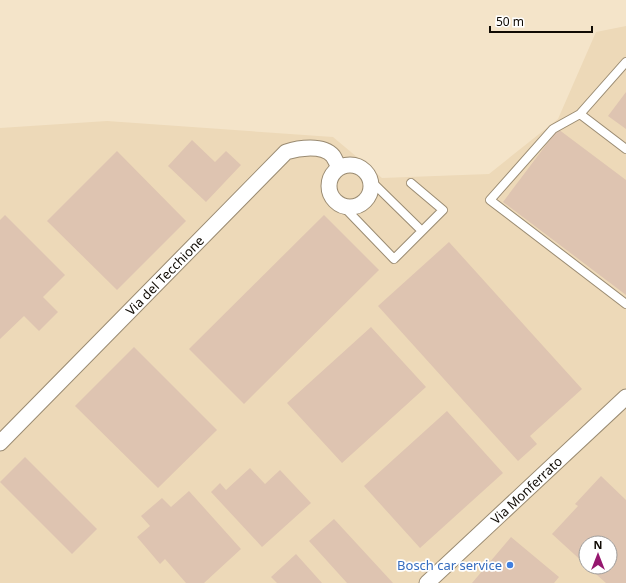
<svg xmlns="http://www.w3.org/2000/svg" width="626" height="583" viewBox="0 0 626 583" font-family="'Noto Sans',sans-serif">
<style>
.built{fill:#edd9b8;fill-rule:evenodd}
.building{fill:#dec4b1}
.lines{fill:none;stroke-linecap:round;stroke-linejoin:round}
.service-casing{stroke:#9a8b72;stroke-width:10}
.minor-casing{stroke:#9a8b72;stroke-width:17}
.service{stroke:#fff;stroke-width:8}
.minor{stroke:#fff;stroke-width:15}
.shop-dot{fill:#3f7fe0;stroke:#fff;stroke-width:1.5}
.labels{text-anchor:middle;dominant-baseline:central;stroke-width:3.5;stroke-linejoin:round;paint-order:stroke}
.street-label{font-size:13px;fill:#100b04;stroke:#fff}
.shop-label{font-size:13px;fill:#366cbe;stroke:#fff;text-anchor:end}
</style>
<rect width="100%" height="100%" fill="#f4e4c9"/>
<path class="built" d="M626,26V583H0V128L107,121L333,137L382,178L489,174L558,119L596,32ZM586,543H610V567H586Z"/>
<path class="building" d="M626,92V129L608,116Z
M558,129L626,180V295L503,202Z
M192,140L215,162L226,151L241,165L206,202L168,166Z
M117,151L186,221L117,290L47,221Z
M5,215L65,275L43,297L58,312L39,331L24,316L0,339V220Z
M324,215L379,270L244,404L189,349Z
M449,242L582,389L530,436L537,444L518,461L378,306Z
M371,327L426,387L342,463L287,403Z
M134,347L217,430L158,488L75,406Z
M447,411L503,473L420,548L364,486Z
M25,457L97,529L72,554L0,482Z
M250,468L265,484L280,470L311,503L262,547L211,492L220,483L226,490Z
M601,476L626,500V583H606L588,567H610V543H586V565L552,534L578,506L575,504Z
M189,491L241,549L204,583H186L165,559L160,564L137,537L150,526L141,516L162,498L171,507Z
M334,519L393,583H347L309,541Z
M511,537L559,577L554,583H472Z
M296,554L322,583H277L271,577Z"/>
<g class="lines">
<defs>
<path id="service" d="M580,114L626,62
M626,149L580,114L553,129L490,200L626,304
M411,183L443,210L422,231
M342,205L394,259L422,231L370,180"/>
<g id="minor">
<circle cx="350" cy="186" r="21"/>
<path id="s1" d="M0,443L286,152C298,148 323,144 333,156C335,159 337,164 339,167"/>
<path id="s2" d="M427,583L626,397"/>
</g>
</defs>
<use href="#service" class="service-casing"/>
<use href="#minor" class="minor-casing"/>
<use href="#service" class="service"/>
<use href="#minor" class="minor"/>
</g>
<circle class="shop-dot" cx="510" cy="565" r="4"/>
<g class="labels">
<g class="street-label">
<text stroke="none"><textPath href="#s1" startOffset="235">Via del Tecchione</textPath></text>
<text stroke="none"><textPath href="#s2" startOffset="136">Via Monferrato</textPath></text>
</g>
<g class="shop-label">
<text x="502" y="565">Bosch car service</text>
</g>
</g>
<g transform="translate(598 555)"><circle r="19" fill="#ffffff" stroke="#9f9d9b"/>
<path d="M0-3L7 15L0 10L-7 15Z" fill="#96176f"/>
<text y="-6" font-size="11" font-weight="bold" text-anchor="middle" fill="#100b04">N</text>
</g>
<path d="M490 26v6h102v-6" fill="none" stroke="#100b04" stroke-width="2"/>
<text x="496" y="26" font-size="12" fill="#100b04" stroke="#ffffff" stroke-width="3" paint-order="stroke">50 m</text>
</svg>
